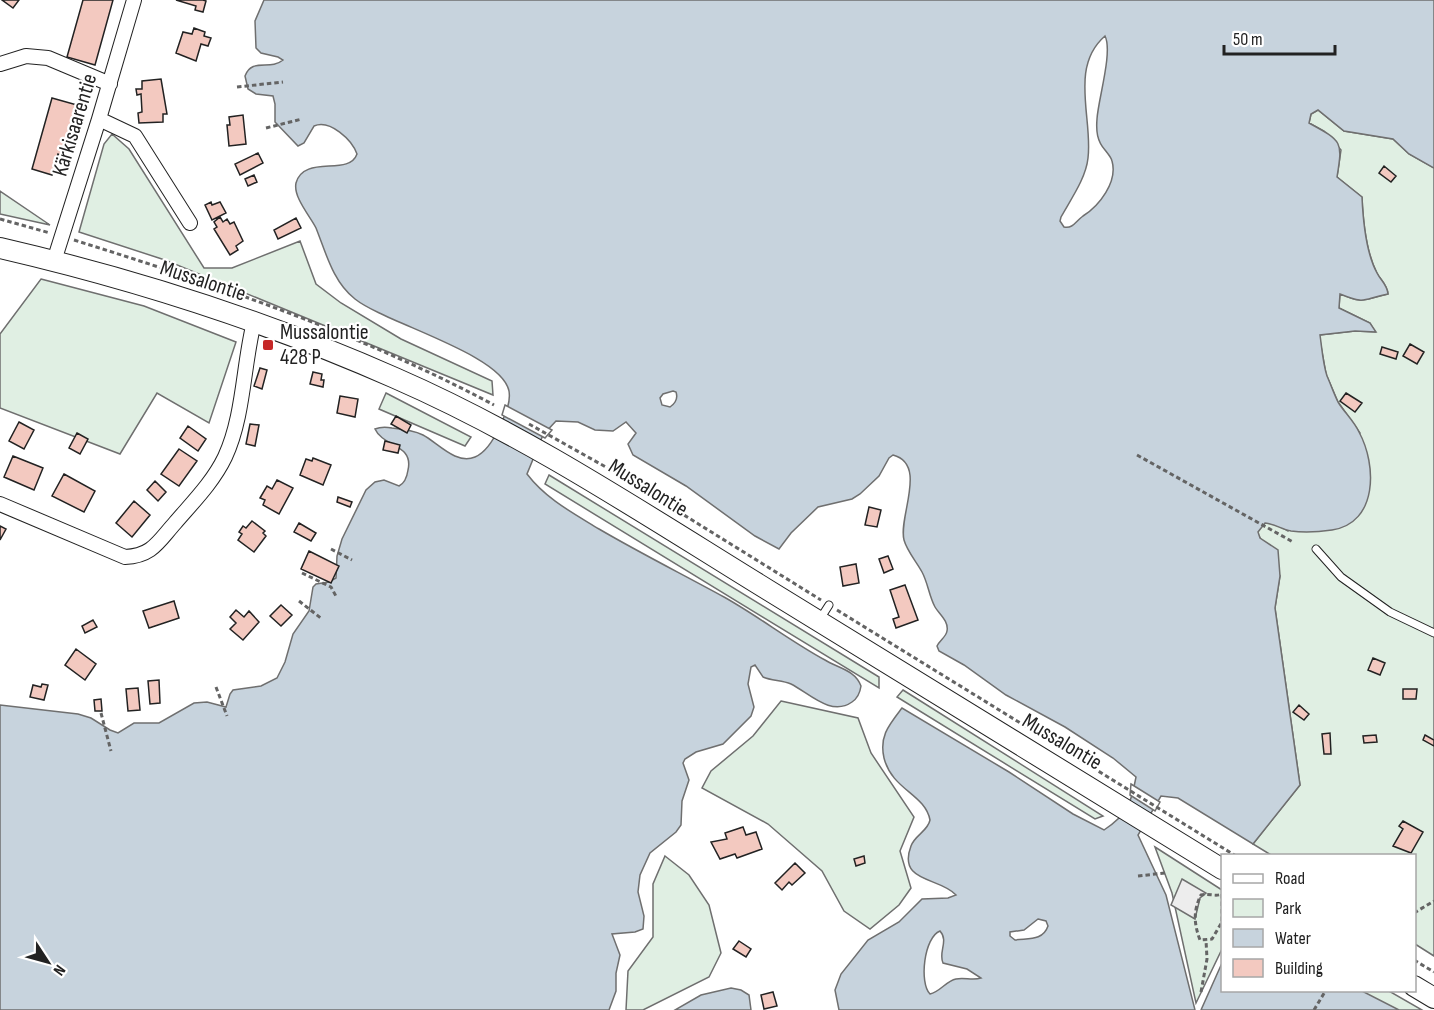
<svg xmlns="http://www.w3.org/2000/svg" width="1434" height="1010" viewBox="0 0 1434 1010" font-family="'Sofia Sans Condensed',sans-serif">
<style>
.green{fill:#e0efe3;stroke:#6f6f6f;stroke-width:1.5}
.parking{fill:#ededed;stroke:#6f6f6f;stroke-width:1.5}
.water{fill:#c7d3dd;stroke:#6f6f6f;stroke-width:1.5;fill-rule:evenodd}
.pier{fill:#fff;stroke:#6f6f6f;stroke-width:1.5}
.building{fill:#f3c9c0;stroke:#222;stroke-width:1.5}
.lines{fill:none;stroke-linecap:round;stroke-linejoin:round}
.lane-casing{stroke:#222;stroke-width:9}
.street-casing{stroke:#222;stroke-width:16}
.secondary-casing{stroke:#222;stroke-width:22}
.path{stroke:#646464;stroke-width:3;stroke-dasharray:4.5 3;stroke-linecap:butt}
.lane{stroke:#fff;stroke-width:7}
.street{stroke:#fff;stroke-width:14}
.secondary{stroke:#fff;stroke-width:20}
.poi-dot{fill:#c62828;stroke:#fff;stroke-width:2}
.labels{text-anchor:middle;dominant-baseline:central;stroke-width:4.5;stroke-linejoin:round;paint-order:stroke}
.street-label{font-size:22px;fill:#222;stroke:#fff}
.poi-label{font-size:22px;fill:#222;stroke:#fff;text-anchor:start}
</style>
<rect width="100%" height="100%" fill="#fff"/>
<path class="green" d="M1318,110L1344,131L1393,139L1409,154L1434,168V956L1415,944L1414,856L1271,855L1253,844L1300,785L1275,608L1280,576L1257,532L1265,523L1276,524L1288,531L1360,433L1338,402L1326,374L1319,335L1355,331L1375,332L1370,323L1339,308L1340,293C1362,305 1366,299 1388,294C1387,284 1381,281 1377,273C1366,252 1363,220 1362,197L1337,177L1341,150L1324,131L1309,123L1311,114Z
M112,134L129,149L204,268H232L300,241L316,284L341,303L401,339L492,381L493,395L165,260L79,232L104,144Z
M0,191L50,225L0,214Z
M41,279L144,306L236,342L209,423L157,393L120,454L0,408V334Z
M386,393L471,437L465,446L379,409Z
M549,475L879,677V688L545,484Z
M903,690L1103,816L1095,819L897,697Z
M781,701L858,718L871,753L914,817L900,851L911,888L899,905L870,929L844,911L822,871L768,824L702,788L711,771L753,736Z
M1155,847L1222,890V949L1196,1003L1172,893Z
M665,856L689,875L709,905L721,953L709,977L643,1010H626L628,971L653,937V884Z
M1356,991H1389L1422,1010H1388Z"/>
<path class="parking" d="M1182,879L1206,893L1200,898L1195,919L1171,905Z"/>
<path class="water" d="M264,0H1434V168L1409,154L1393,139L1344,131L1318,110L1311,114L1309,123C1342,141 1343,141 1337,177L1362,197C1363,220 1366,253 1377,273C1381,281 1387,284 1388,294C1362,299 1367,305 1340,294L1339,308L1370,323L1376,332L1355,331L1320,335C1322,349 1323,364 1327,376C1331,385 1334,394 1338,402C1344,412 1354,421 1359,432C1377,465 1378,523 1332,530C1319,532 1304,533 1291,531C1281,529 1275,524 1265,523L1258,532L1260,538L1278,550L1280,576L1275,608L1300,785L1253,844L1178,798L1161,796L1138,835L1166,895L1195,1010H839L835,990L841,974L868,940L899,922L922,899L948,898L956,895C940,877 897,883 911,846C915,835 928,831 930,820C925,794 892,790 884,758C879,736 889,725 902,708L1009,772L1073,814L1104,830C1128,814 1131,804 1136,777L1113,758L1065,727L1006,695L964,665L939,651L937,646C940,640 946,637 947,631C949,621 939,614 935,607C929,596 928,583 922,572C916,561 907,551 904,540C898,517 928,464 893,455L889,458L879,476L860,494L852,499L818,507L791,533L779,549L755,536L686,486L633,455L628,444L636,433L626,422L613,431L595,430L578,422L556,421L543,435L527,474C546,499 573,513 599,529C640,553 682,574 724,597C758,616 790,641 825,660C838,668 855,670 861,686C860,693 858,698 852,702C831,717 809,693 791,684C782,680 772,681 763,677L755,665L751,667L748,684L754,707L751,716L723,744L696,752L685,759L683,763L689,780L682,801L681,825L676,832L650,853L640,875L638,892L644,916L643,929L635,932L612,934L620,955L616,973V991L609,1010H0V705L78,714L91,718L110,730L118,733L134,723H159L194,703L207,702L226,707L230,694L233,690L261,686L277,678L285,662L293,634L309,611L313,587L316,584L329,582L336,578L337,556L342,539L366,490L375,482L384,480L399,486C405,483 407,477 408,470C414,444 383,447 375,429C380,427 386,427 392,428C403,429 413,430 423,435C438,443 456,465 475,457C487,452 495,437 500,426C505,415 511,403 509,391C502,354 385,323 355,299C333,282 326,253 316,228C310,216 293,197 296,183C304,154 349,177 357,154C352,140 330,119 314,126L304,143L298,146L275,122V104L273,96L256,94L248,89L245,76C252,57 270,71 283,60L278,57L261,53L256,48L255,21ZM1105,36C1113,52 1098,100 1097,119C1096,131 1097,141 1105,150C1108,154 1111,157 1112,161C1118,182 1099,206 1083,216C1076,221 1073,229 1064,227L1060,221L1061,217C1071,199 1086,178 1088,158C1093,119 1069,67 1105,36ZM673,391L676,392C678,398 676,403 670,407L662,405L660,398L663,394ZM1038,919L1046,921L1048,926C1043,941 1028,938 1015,940L1010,936V932L1024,930ZM940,931C949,941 938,952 943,963L967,969L981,978C972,981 965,977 956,979C946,981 940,992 930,994C919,983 924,937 940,931Z
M1222,963V990L1362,991L1399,1010H1201Z
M731,988L741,990L749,995L751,1010H675L701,995Z"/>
<path class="pier" d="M505,405L552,430L545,438L502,415Z
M1131,784L1160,802L1155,811L1130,795Z"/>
<path class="building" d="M2,0H19L13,8Z
M83,0H113L95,65L67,57Z
M176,0H203L206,1L203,12L195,10L196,6Z
M194,28L205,32L204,36L211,38L208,46L201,44L196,61L176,53L183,32L192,34Z
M161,79L167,114H163V122L139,123L138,113L142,112L141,94L137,95L136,89H142V81Z
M52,98L77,105L62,156L58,154L52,175L32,169Z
M243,115L246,144L229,146L227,125H230L229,117Z
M258,153L263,163L240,175L235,164Z
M1384,166L1396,176L1391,182L1379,173Z
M254,175L257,182L248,186L245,179Z
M211,202L212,205L220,202L226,213L212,220L205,205Z
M220,217L223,222L227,219L230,224L234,222L243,241L236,246L238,250L230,255L214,229L217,227L214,222Z
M296,218L301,228L278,239L274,230Z
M1410,344L1424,352L1417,364L1403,356Z
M1382,347L1398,352L1396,359L1380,354Z
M260,368L267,370L262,389L254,386Z
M313,372L322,374L321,380H324L323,387L310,384Z
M1346,393L1362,403L1355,412L1340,401Z
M340,396L358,399L355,417L337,413Z
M396,416L411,425L407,433L391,424Z
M19,422L34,430L24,449L9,441Z
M250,424L259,425L255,446L246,444Z
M188,426L206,439L198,451L180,438Z
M77,433L88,439L80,454L69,448Z
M385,441L400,445L398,453L383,450Z
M179,449L197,461L179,486L161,474Z
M13,456L43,468L34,490L4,477Z
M313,458L331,465L323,485L300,475L306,459L312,461Z
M64,474L95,491L84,512L52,496Z
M277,480L293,488L279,514L263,505L265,500L260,498L267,486L272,489Z
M155,481L166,492L158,501L147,490Z
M338,497L352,502L350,507L337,502Z
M134,501L150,515L132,537L116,523Z
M869,507L881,510L877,527L865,525Z
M252,521L265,531L263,533L266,536L254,552L238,540L242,534L239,532L243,526L246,528Z
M299,523L316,533L311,541L294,532Z
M0,526L6,529L0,540Z
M309,551L339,566L331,583L301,569Z
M888,556L893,569L884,573L879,559Z
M856,564L859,583L843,586L840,567Z
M905,585L918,620L896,628L893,619L899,617L890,590Z
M174,601L179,618L149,628L143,611Z
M281,605L292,615L281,626L270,616Z
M236,610L244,617L249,611L259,622L243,640L230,629L236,623L230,617Z
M93,620L97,627L85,633L82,626Z
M76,649L96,664L85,680L65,665Z
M1373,658L1385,663L1380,675L1368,670Z
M159,680L160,703L150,704L148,681Z
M42,684L48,685L44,700L30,697L33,685L41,687Z
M138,688L140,710L128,711L126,689Z
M1403,689H1417L1416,699H1403Z
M101,699L102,711H95L94,700Z
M1299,705L1309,714L1304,720L1293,712Z
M1330,733L1331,754H1324L1322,734Z
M1376,735L1377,742L1364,743L1363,736Z
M1425,735L1434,740V746L1423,740Z
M1403,821L1423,832L1411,853L1393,846L1403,829L1399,826Z
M743,827L746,835L756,832L762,849L737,858L735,854L720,859L711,842L727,839L725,833Z
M864,856L865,863L856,866L854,859Z
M795,863L805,873L792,885L789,882L782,890L775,883Z
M739,941L751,949L746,957L733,949Z
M773,992L777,1006L764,1009L761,995Z"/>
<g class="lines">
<defs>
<path id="lane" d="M1316,549L1341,577L1390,612L1434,633
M820,619L829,605"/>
<path id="street" d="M0,64L26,56L48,58L110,84
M99,119L135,136L190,223
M54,261L99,119L134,0
M0,504L125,557C152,556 158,542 175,523C193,502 213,482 225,457C244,416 243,366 254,322"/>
<path id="secondary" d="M0,248C134,279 268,322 395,378C526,435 646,515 768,590C919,684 1071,776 1222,869
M1414,986L1434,998"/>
</defs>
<use href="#lane" class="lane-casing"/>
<use href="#street" class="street-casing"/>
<use href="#secondary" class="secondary-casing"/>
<path class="path" d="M237,87L283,82
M266,128L302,119
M0,219L50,233
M74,240C218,285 361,334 494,405
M529,424L613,471L821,600
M1137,455L1293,542
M331,549L352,560
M302,573L331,587L337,598
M299,601L322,619
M837,610L1236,856
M216,687L227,716
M101,713L111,751
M1138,876L1165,873
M1222,894V922L1212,939L1200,940C1194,924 1193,911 1201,895C1209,893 1215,897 1222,894
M1414,913L1434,901
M1414,960L1434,972
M1201,992L1207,959L1206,940
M1314,1010L1326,990"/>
<use href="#lane" class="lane"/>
<use href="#street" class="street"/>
<use href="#secondary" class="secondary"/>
</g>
<rect class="poi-dot" x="262" y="339" width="12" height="12" rx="3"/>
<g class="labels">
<g class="street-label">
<text transform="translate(75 125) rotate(-73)">Kärkisaarentie</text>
<text transform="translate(203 281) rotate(18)">Mussalontie</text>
<text transform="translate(648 488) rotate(32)">Mussalontie</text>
<text transform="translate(1062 742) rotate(31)">Mussalontie</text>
</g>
<g class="poi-label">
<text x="280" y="332">Mussalontie<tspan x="280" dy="25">428 P</tspan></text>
</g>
</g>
<rect x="1221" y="854" width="195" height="138" fill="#ffffff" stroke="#a7a7a7" stroke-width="1.5"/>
<rect x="1233" y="874" width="30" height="9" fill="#ffffff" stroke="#a7a7a7" stroke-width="1.5"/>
<text x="1275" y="884" font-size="18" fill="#222222">Road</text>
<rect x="1233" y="899" width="30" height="18" fill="#e0efe3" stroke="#a7a7a7" stroke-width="1.5"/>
<text x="1275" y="914" font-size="18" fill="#222222">Park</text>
<rect x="1233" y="929" width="30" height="18" fill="#c7d3dd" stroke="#a7a7a7" stroke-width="1.5"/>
<text x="1275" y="944" font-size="18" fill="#222222">Water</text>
<rect x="1233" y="959" width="30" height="18" fill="#f3c9c0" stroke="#a7a7a7" stroke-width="1.5"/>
<text x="1275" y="974" font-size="18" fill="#222222">Building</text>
<g transform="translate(48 962) rotate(126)" stroke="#ffffff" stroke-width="4.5" paint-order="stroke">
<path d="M0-4.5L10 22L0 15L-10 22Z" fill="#222222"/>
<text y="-9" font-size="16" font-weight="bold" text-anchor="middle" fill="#222222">N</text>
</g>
<path d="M1224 45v9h111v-9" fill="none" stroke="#222222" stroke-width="3"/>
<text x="1233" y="45" font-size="18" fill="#222222" stroke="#ffffff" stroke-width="4.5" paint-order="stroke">50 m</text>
</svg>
